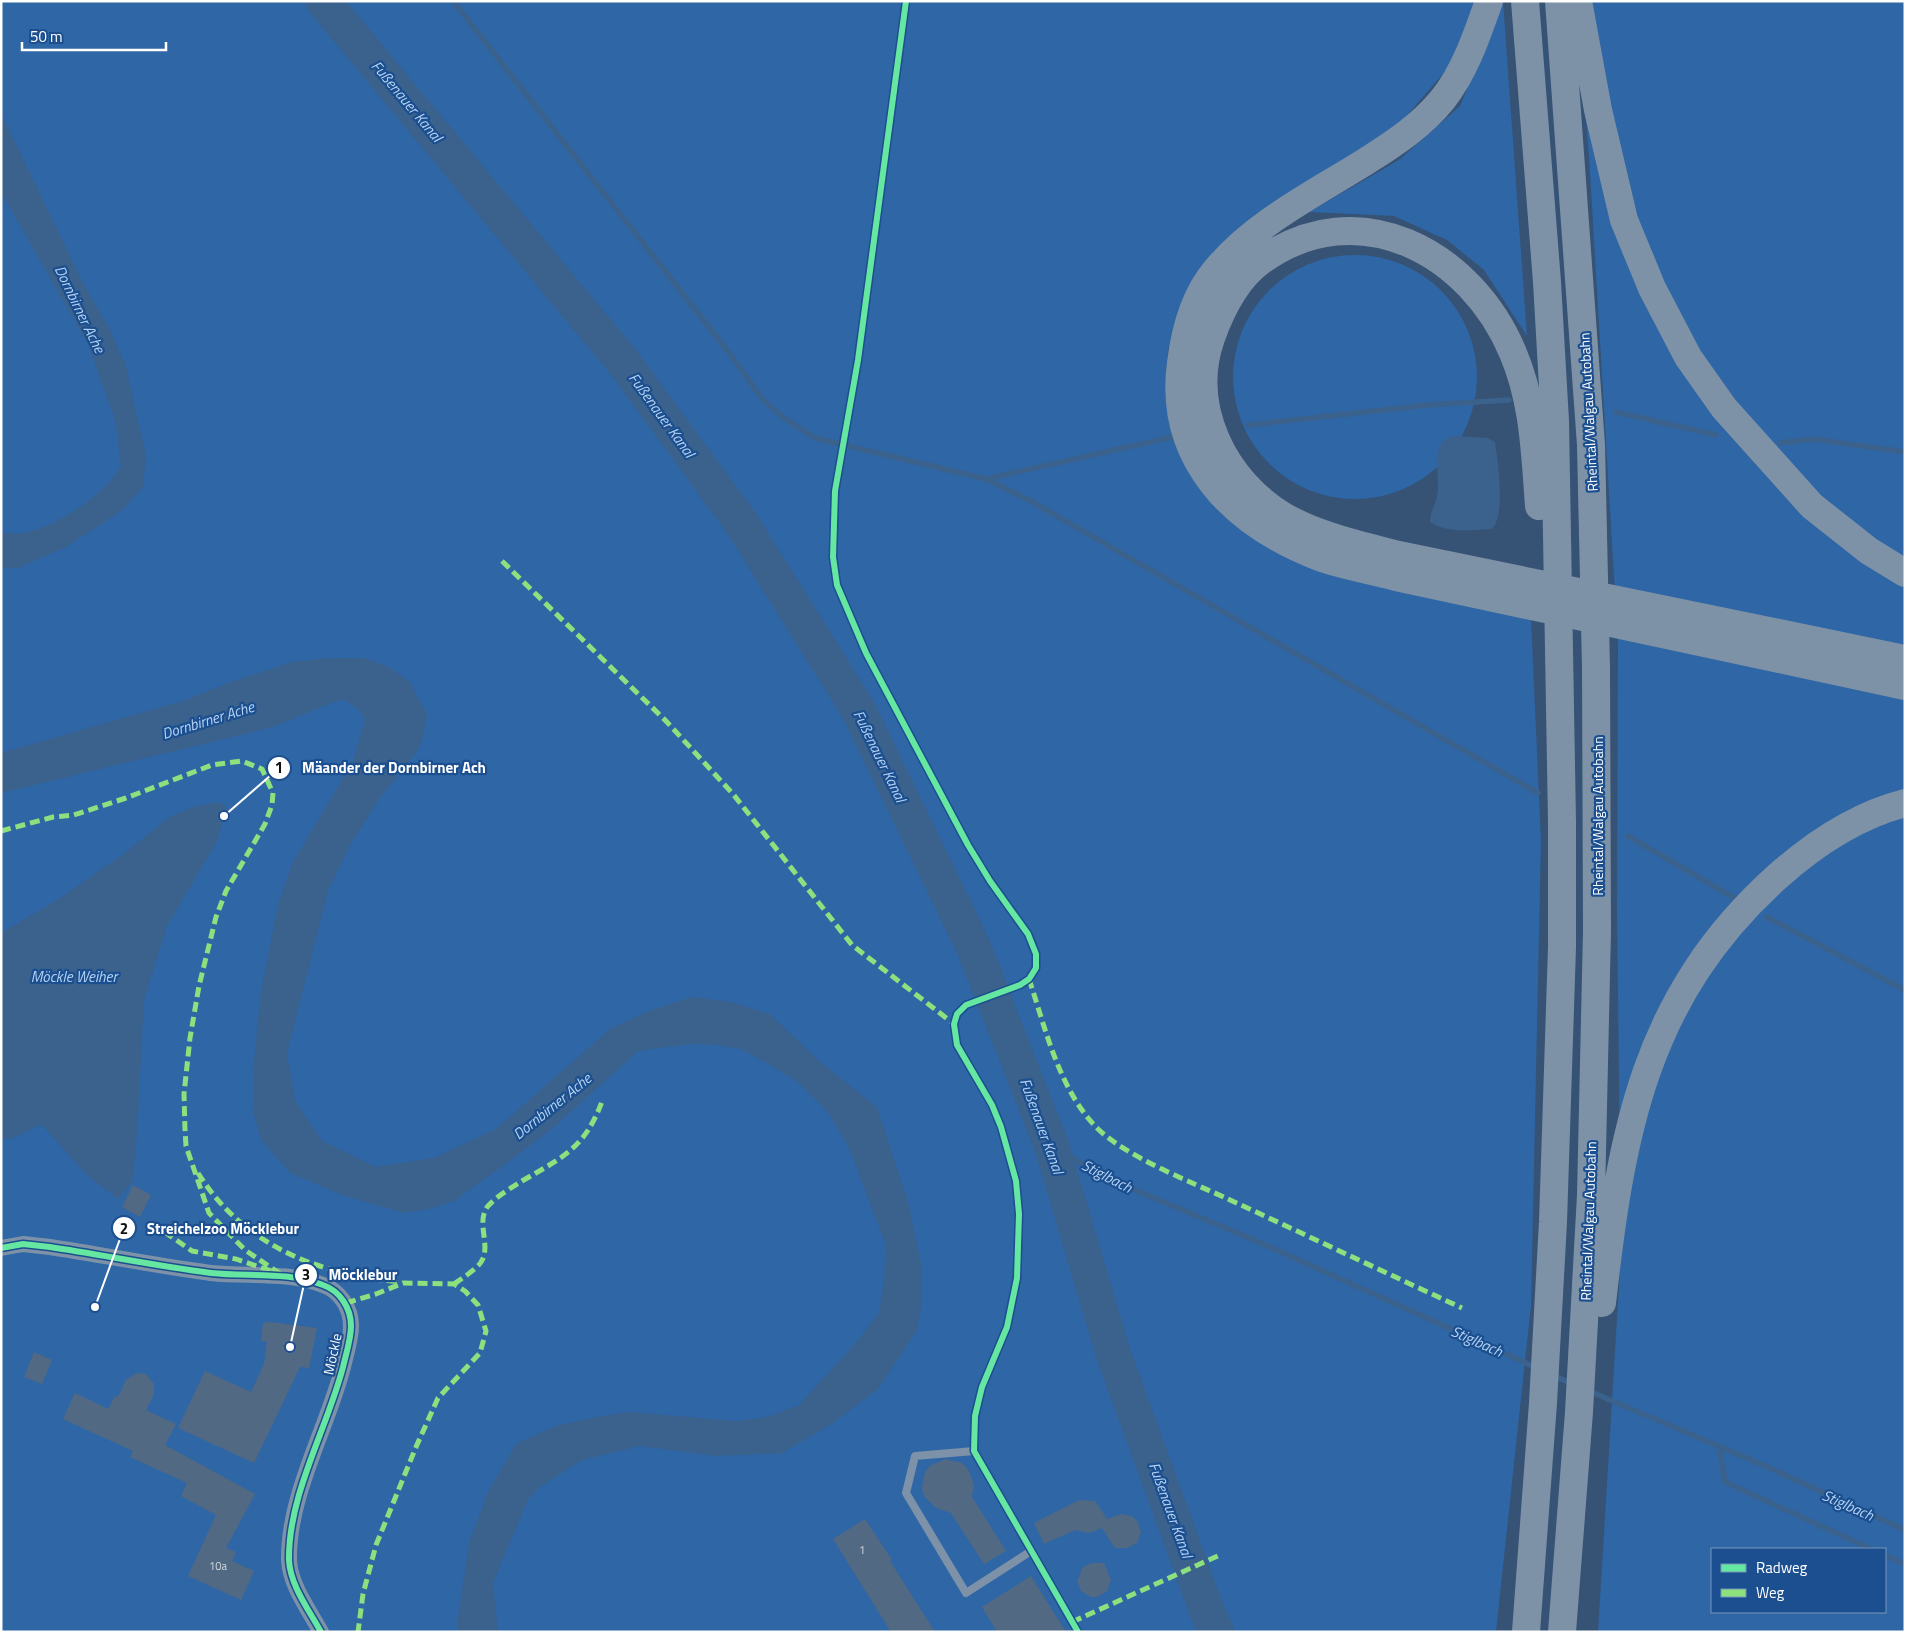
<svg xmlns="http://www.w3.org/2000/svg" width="1906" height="1633" viewBox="0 0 1906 1633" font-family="'Titillium Web',sans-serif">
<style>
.green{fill:#2f66a5;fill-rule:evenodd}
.water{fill:#3b618d}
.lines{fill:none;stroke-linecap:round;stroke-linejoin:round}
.stream{stroke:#3b618d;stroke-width:5.5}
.river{stroke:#3b618d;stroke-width:35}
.building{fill:#526984}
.service{stroke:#7d92a8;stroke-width:8}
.minor{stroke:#7d92a8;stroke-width:16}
.motorway{stroke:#7e92a7;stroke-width:28}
.quiet{stroke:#8de07e;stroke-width:5;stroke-dasharray:10 5;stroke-linecap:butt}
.cycleway-casing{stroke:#1b4f8f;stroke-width:9}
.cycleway{stroke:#66e7a1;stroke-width:6}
.labels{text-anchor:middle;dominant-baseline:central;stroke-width:4.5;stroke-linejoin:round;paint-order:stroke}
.number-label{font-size:11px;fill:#d4dae0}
.street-label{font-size:14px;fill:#fff;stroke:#1b4f8f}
.water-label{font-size:15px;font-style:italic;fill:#b5d3f5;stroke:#1b4f8f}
.leader{fill:none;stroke:#fff;stroke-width:2}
.callout-dot{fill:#fff;stroke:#1b4f8f;stroke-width:2}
.mark-label{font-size:15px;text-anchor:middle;font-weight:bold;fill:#111}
.callout-label{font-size:15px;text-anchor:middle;font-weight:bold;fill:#fff;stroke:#1b4f8f;stroke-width:4.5;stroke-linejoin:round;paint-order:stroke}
</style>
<rect width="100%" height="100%" fill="#365274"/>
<path class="green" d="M1,1H1481L1460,54L1390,135L1181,306L1168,350L1166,389L1171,425L1185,460L1531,618L1541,841L1531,1305L1496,1632H1Z
M1503,1L1527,336L1484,270L1447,240L1394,216L1309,212L1399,160L1460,106Z
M1576,1H1905V1632H1598L1621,1252L1617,911L1618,644L1589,156ZM1712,1549H1885V1612H1712Z
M1233 377a122 122 0 1 1 244 0a122 122 0 1 1-244 0Z"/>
<path class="water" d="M1,113L82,281L109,328L125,363L146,456L143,486L124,509L66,547L18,568H1V533C9,533 17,534 24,533C56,527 106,494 121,466L116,423L88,344L2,194Z
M1454,436L1487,438L1495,442C1498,462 1506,515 1492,529C1471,530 1449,534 1430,522C1430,511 1435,506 1437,496C1441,478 1428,440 1454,436Z
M328,658H365L388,667L409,681L427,714L424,734L417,751L379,799L349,847L328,891L287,1053L295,1101L322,1141L375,1167L434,1158L496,1129L610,1029L649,1011L691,997L731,1002L770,1014L820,1062L877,1107L908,1202L922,1268V1299L917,1330L879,1388L833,1423L782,1453L717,1456L639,1446L582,1460L540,1487L528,1499L493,1583L498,1632H458V1619L469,1543L488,1492L516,1444L556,1426L601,1416L630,1412L735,1421L768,1417L799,1405L854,1345L879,1313L884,1281L886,1245L848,1146L827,1111L798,1082L770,1065L741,1049L715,1045L690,1044L638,1051L553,1128L504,1165L454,1201L429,1209L404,1213L345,1196L290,1173L261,1140L253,1111V1070L261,992L278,904L293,862L353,762L365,720L360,711L345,700L336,701L273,727L1,793V753L186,700L228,683L292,662Z
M217,802L225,805L226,812L216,843L167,926L144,1000L137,1134L132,1182L118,1199L87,1175L42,1125H39L13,1138L1,1139V933L57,900L125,853L171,816L194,807Z"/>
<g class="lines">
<path class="stream" d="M453,1L730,354L763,400L784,418L815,438L986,479L1029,500L1538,793
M1616,412L1716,435
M1248,425L1428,405L1509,400
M1780,443L1813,439L1905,452
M986,479L1181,435
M1628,836L1736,899
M1767,917L1905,990
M1052,1147L1118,1183L1259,1242L1537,1368
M1552,1375L1573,1384
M1589,1391L1763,1465L1905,1530
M1719,1446L1725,1482L1871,1549
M1885,1555L1905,1564"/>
<path class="river" d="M323,1L624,363L742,524L859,711L973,946L1052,1147L1113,1353L1208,1614L1217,1632"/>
</g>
<path class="building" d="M133,1185L151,1195L140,1217L122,1207Z
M270,1322L317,1328L309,1368L300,1367L254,1463L178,1428L205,1371L251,1392L264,1364L267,1342L261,1341L263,1323Z
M34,1352L52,1360L42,1384L24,1377Z
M137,1373L146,1374L154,1384V1394L146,1410L176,1424L165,1445L255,1494L226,1548L236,1552L232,1561L254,1571L241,1600L188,1576L216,1515L181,1496L187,1483L130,1457L133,1451L63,1419L75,1393L108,1409L115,1396L118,1397L126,1380Z
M946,1459L962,1463L968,1469L974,1485L972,1497L1006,1551L984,1564L951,1513L936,1508L924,1496L922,1488L925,1472L931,1465Z
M1079,1500L1095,1501L1107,1519L1122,1514L1133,1517L1137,1521L1141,1532L1137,1543L1127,1548H1115L1102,1528L1089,1533L1075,1530L1044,1544L1034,1523Z
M865,1519L892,1560L890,1561L935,1632H891L833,1539Z
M1092,1563H1104L1111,1580L1107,1591L1097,1597H1091L1081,1591L1077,1581L1083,1567Z
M1031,1576L1066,1632H997L982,1607Z"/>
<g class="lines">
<path class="service" d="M1031,1551L966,1593L906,1493L915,1456L974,1451L1078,1632"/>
<path class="minor" d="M1,1248L23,1244L50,1247C103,1255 157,1266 211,1273C248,1277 287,1271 323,1285C340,1291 351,1308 351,1326C351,1339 346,1354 343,1367C327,1429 288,1495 289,1560C290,1585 309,1610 321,1632"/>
<path class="motorway" d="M1489,1C1477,35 1465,71 1443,99C1422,125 1395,143 1368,160C1316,193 1256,222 1216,270C1194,296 1185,330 1181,363C1168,460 1234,524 1319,557C1343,566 1371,570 1396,577L1905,686
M1525,1L1547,282L1555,421L1562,822V947L1553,1222L1543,1403L1526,1632
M1559,1L1591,445L1596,667L1597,931L1591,1195L1579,1412L1562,1632
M1578,1L1598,110L1624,220L1652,288L1688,357L1724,408L1812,506L1869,551L1905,573
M1539,506C1535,454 1534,402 1513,353C1471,252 1358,191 1261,261C1236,279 1221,310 1211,338C1187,407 1224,481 1285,517C1319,536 1357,544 1394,554L1905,659
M1602,1303C1621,1134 1644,996 1778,876C1814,844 1858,815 1905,803"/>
<path class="quiet" d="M502,561L666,721L733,794L852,945L954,1024
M1,831L53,817L74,815L126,798L212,765L242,761L262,769L273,793L272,805L265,824L226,891L216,917L199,986L190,1038L184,1094L185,1130L186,1146L209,1213L245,1250L282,1275
M1029,979C1046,1030 1059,1090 1098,1129C1127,1157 1191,1182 1228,1199C1306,1235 1384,1272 1462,1308
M198,1173C243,1245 318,1275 401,1282
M152,1223L192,1251L236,1259L271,1271
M454,1284C461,1279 478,1268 481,1262C492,1246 475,1222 488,1206C497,1196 511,1188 522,1181C565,1156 585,1148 603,1099
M346,1303L376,1294L403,1283L454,1284L465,1291L478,1305L486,1331L480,1353L438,1398L416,1447L376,1545L363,1594L358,1632
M1072,1622L1222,1554"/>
<defs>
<path id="cycleway" d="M906,1L858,360L835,491L833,557L837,585L866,653L968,845L990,881L1028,934L1036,954V968L1029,979L1020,985L966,1005L957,1014L954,1024L957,1045L992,1105L1001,1127L1016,1181L1019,1214L1017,1278L1007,1327L982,1387L975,1416L974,1451L1078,1632
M1,1248L23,1244L50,1247C103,1255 157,1266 211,1273C248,1277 287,1271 323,1285C340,1291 351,1308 351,1326C351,1339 346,1354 343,1367C327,1429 288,1495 289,1560C290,1585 309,1610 321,1632"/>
</defs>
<use href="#cycleway" class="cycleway-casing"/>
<use href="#cycleway" class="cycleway"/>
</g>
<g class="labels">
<g class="number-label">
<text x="862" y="1550">1</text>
<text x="218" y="1566">10a</text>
</g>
<g class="street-label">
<text transform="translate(1588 412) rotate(-93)">Rheintal/Walgau Autobahn</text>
<text transform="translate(1597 816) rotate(-90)">Rheintal/Walgau Autobahn</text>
<text transform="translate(1588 1221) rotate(-88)">Rheintal/Walgau Autobahn</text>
<text transform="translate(332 1354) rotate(-78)">Möckle</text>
</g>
<g class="water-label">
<text transform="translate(407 101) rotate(50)">Fußenauer Kanal</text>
<text transform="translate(80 309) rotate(64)">Dornbirner Ache</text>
<text transform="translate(662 415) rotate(54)">Fußenauer Kanal</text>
<text transform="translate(208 720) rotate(-17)">Dornbirner Ache</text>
<text transform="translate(880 756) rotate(64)">Fußenauer Kanal</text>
<text x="74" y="976">Möckle Weiher</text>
<text transform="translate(552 1106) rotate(-39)">Dornbirner Ache</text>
<text transform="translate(1042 1126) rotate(70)">Fußenauer Kanal</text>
<text transform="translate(1107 1176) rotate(27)">Stiglbach</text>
<text transform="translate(1477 1341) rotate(24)">Stiglbach</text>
<text transform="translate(1848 1505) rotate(24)">Stiglbach</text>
<text transform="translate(1171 1510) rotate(70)">Fußenauer Kanal</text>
</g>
</g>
<path class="leader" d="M224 816L279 768M95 1307L124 1228M290 1347L306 1275"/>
<g class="callout-dot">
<circle cx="224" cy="816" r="5"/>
<circle cx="95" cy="1307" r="5"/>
<circle cx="290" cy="1347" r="5"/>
<circle cx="279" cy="768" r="12"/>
<circle cx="124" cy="1228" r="12"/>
<circle cx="306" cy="1275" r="12"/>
</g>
<g class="mark-label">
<text x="279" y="773">1</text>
<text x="124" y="1234">2</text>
<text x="306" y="1280">3</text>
</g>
<g class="callout-label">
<text x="394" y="773">Mäander der Dornbirner Ach</text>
<text x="223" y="1234">Streichelzoo Möcklebur</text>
<text x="363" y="1280">Möcklebur</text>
</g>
<rect width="1906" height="1633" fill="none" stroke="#ffffff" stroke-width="5"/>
<rect x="1711" y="1548" width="175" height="65" fill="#1b4f8f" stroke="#7695bc"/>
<rect x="1721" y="1564" width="25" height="8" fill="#66e7a1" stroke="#7695bc"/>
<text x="1756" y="1573" font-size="15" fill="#ffffff">Radweg</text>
<rect x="1721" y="1589" width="25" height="8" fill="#8de07e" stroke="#7695bc"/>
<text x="1756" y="1598" font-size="15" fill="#ffffff">Weg</text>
<path d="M22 42v8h144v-8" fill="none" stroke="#ffffff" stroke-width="2.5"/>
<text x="30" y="42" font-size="15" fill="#ffffff" stroke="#1b4f8f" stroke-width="4" paint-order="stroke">50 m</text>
</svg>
